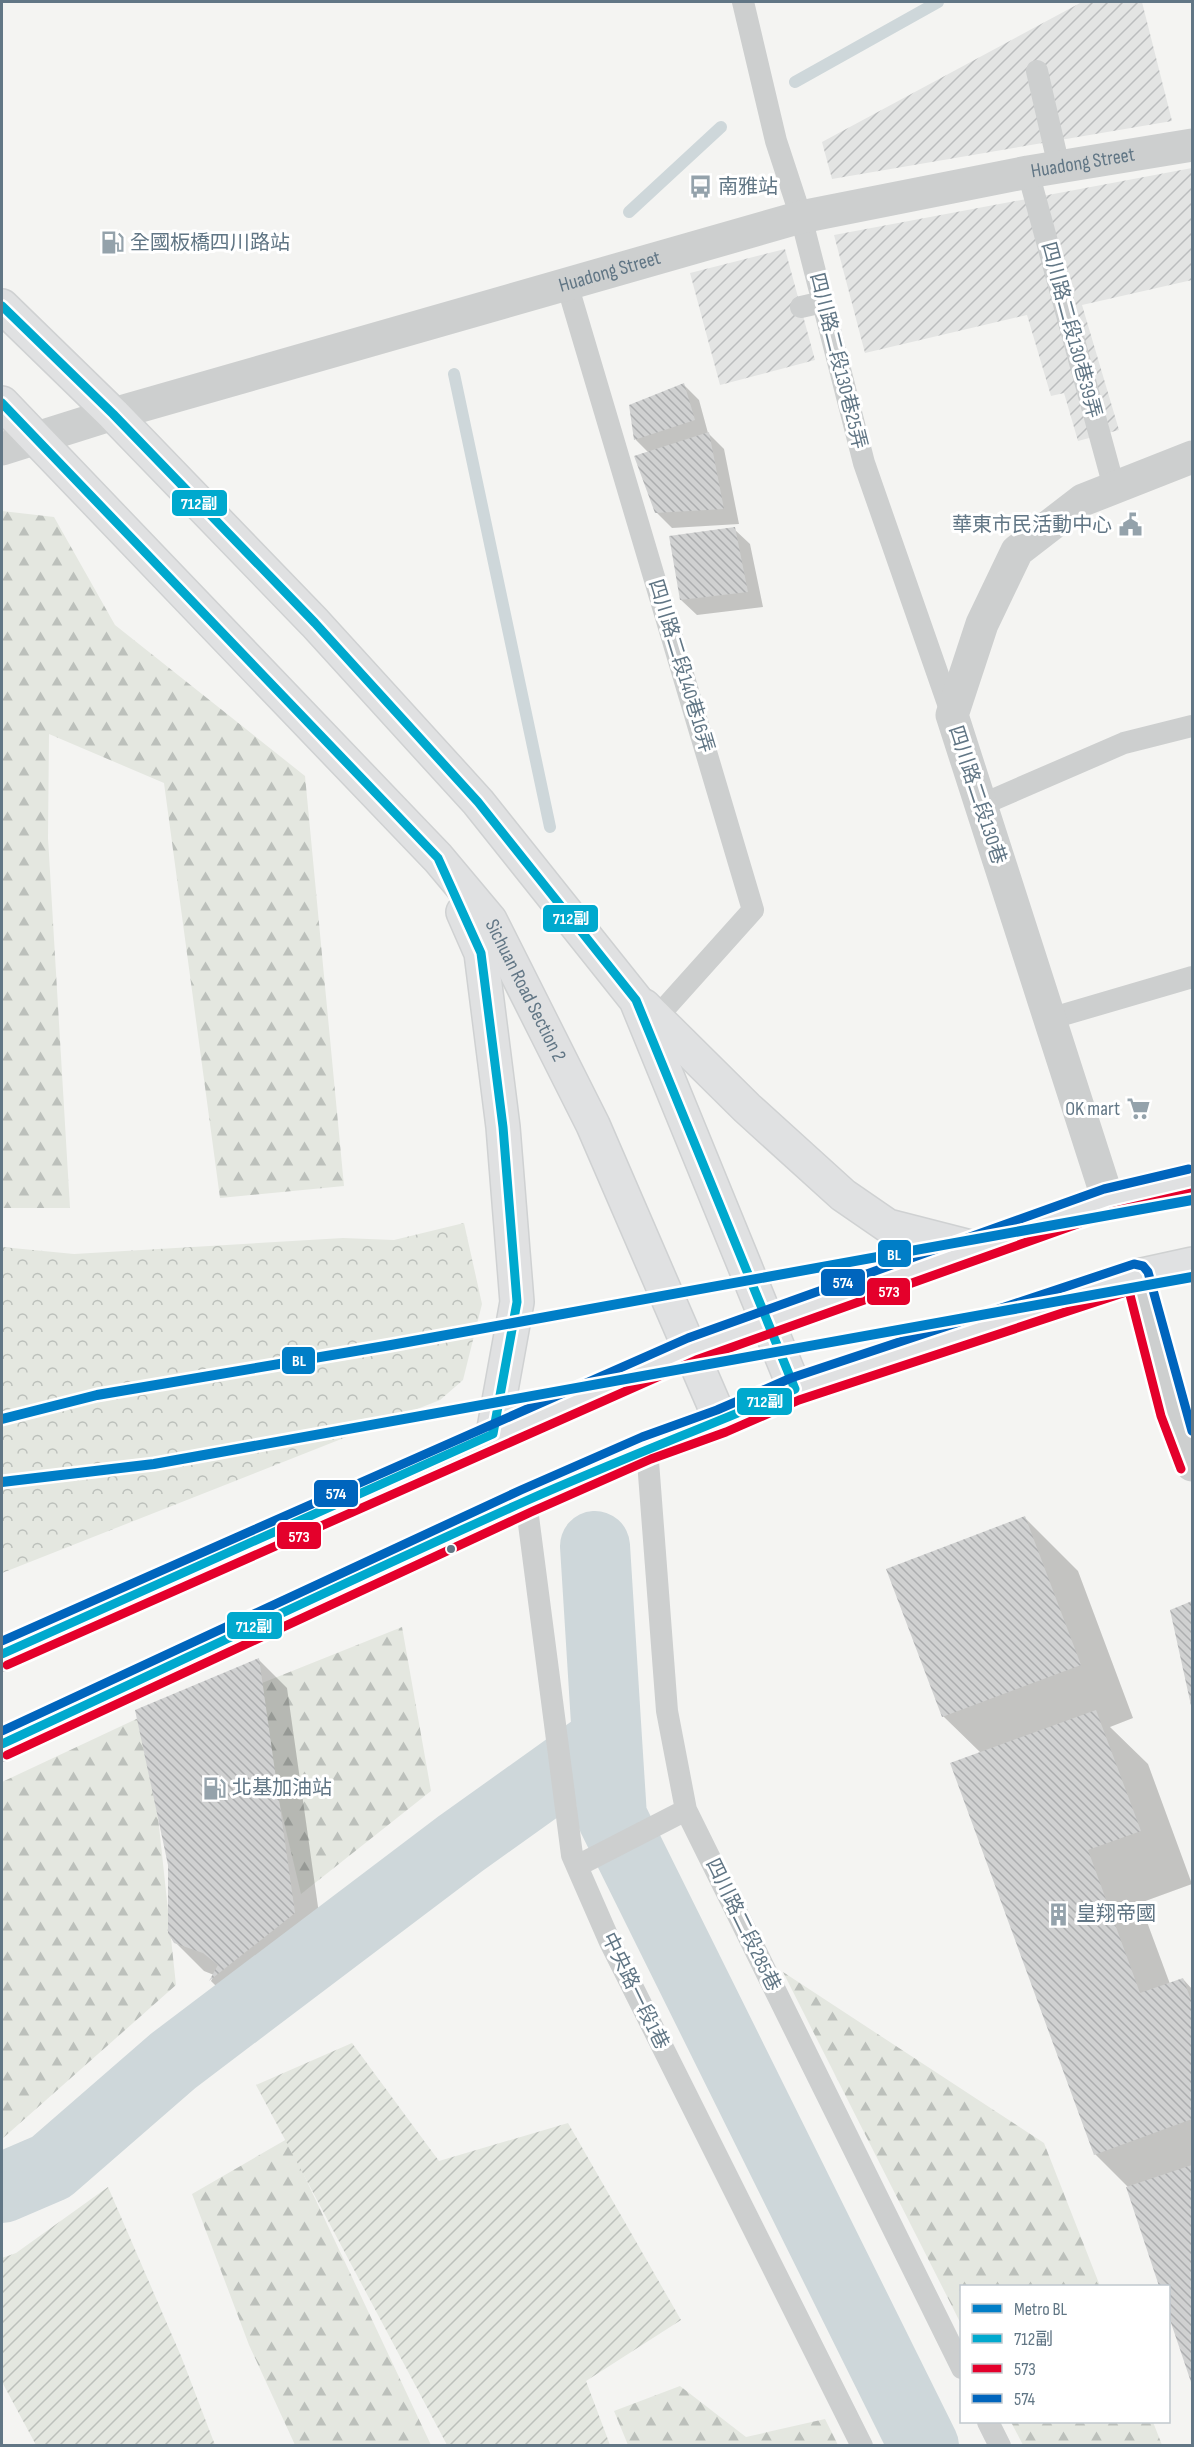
<svg xmlns="http://www.w3.org/2000/svg" width="1194" height="2447" viewBox="0 0 1194 2447" font-family="'Sofia Sans Condensed','Noto Sans TC',sans-serif">
<style>
.industrial{fill:url(#industrial-furrows)}
.forest{fill:url(#forest-firs)}
.park{fill:url(#park-crowns)}
.garden{fill:url(#garden-furrows)}
.shadow{fill:#0003}
.lines{fill:none;stroke-linecap:round;stroke-linejoin:round}
.stream{stroke:#ced7da;stroke-width:12}
.river{stroke:#ced7da;stroke-width:70}
.building{fill:url(#building-back-hatch)}
.secondary-casing{stroke:#cfd1d2;stroke-width:36}
.primary-casing{stroke:#cfd1d1;stroke-width:36}
.service{stroke:#cdcfcf;stroke-width:22}
.minor{stroke:#cdcfcf;stroke-width:33}
.secondary{stroke:#e0e1e2;stroke-width:33}
.primary{stroke:#e0e1e2;stroke-width:33}
.bus-1-casing{stroke:#fff;stroke-width:14}
.bus-2-casing{stroke:#fff;stroke-width:14}
.bus-3-casing{stroke:#fff;stroke-width:14}
.bus-1{stroke:#00a9ce;stroke-width:9}
.bus-2{stroke:#e4002b;stroke-width:9}
.bus-3{stroke:#0065bd;stroke-width:9}
.metro-1-casing{stroke:#fff;stroke-width:15}
.metro-1{stroke:#007ec7;stroke-width:10}
.bus-dot{fill:#617685;stroke:#fff;stroke-width:2}
.labels{text-anchor:middle;dominant-baseline:central;stroke-width:6;stroke-linejoin:round;paint-order:stroke}
.street-label{font-size:20px;fill:#617685;stroke:#fff}
.poi-label{font-size:20px;fill:#617685;stroke:#fff;text-anchor:start}
.line-badge{stroke:#fff;stroke-width:2}
.badge-label{font-size:16px;text-anchor:middle;font-weight:bold;fill:#fff}
</style>
<defs>
<pattern id="industrial-furrows" width="10" height="10" patternUnits="userSpaceOnUse" patternTransform="scale(1.5)"><rect width="10" height="10" fill="#e3e4e3"/><path d="M-1 1l2-2M0 10L10 0M9 11l2-2" fill="none" stroke="#bbbdbe"/></pattern>
<pattern id="forest-firs" width="22" height="20" patternUnits="userSpaceOnUse" patternTransform="scale(1.5)"><rect width="22" height="20" fill="#e4e7e0"/><path d="M5 1l3.5 6h-7zM16 11l3.5 6h-7z" fill="#bcc0bb"/></pattern>
<pattern id="park-crowns" width="20" height="18" patternUnits="userSpaceOnUse" patternTransform="scale(1.5)"><rect width="20" height="18" fill="#e4e7e0"/><path d="M2 6a3 3 0 1 1 6 0M12 15a3 3 0 1 1 6 0" fill="none" stroke="#bcc0bb"/></pattern>
<pattern id="garden-furrows" width="10" height="10" patternUnits="userSpaceOnUse" patternTransform="scale(1.5)"><rect width="10" height="10" fill="#e4e7e0"/><path d="M-1 1l2-2M0 10L10 0M9 11l2-2" fill="none" stroke="#bcc0bb"/></pattern>
<pattern id="building-back-hatch" width="6" height="6" patternUnits="userSpaceOnUse" patternTransform="scale(1.5)"><rect width="6" height="6" fill="#d0d1d1"/><path d="M-1 5l2 2M0 0l6 6M5-1l2 2" fill="none" stroke="#acaeaf"/></pattern>
</defs>
<rect width="100%" height="100%" fill="#f4f4f2"/>
<path class="industrial" d="M1082,2H1142L1172,121L832,179L822,142Z
M1192,168V280L1082,305L1119,430L1078,441L1064,393L1051,396L1027,315L865,353L834,235Z
M785,249L815,360L720,385L690,273Z"/>
<path class="forest" d="M2,511L54,517L115,625L305,776L344,1186L220,1198L164,783L49,734L48,838L70,1208H2Z
M402,1627L431,1791L301,1894L252,1687Z
M147,1714L176,1985L2,2139V1782Z
M783,1972L1044,2143L1100,2286H962L961,2324Z
M287,2139L431,2445H295L249,2345L192,2194Z
M680,2386L746,2437L825,2419L838,2445H628L614,2411Z
M1011,2422H1153L1162,2445H1023Z"/>
<path class="park" d="M464,1223L482,1304L463,1380L440,1400L2,1573V1247L74,1254L343,1238L394,1240Z"/>
<path class="garden" d="M352,2043L439,2161L568,2123L681,2320L586,2381L610,2445H447L256,2085Z
M108,2187L181,2356L215,2445H36L2,2382V2258L16,2253Z"/>
<path class="shadow" d="M684,385L699,400L708,433L724,449L739,524L672,528L656,512L649,453L636,440L630,406Z
M734,529L750,544L763,607L697,615L681,600Z
M1025,1518L1078,1571L1133,1718L1110,1727L1148,1764L1192,1884L1140,1903L1170,1984L1183,1979L1192,1989V2382L1168,2309V2286H1161L1128,2187L1095,2154L981,1753L943,1716Z
M1192,1603V1707L1171,1611Z
M258,1659L287,1688L323,1942L239,2009L211,1981L214,1975L204,1971L175,1942Z"/>
<g class="lines">
<path class="stream" d="M795,82L938,2
M629,212L721,127
M454,374L550,827"/>
<path class="river" d="M607,1739L612,1817L924,2446
M2,2188L51,2167L173,2061L460,1844L607,1739L595,1546"/>
</g>
<path class="building" d="M684,383L695,420L634,440L629,405Z
M709,432L724,509L655,513L634,456Z
M735,527L748,592L680,600L669,536Z
M1025,1516L1081,1665L942,1717L886,1569Z
M1192,1601V1710L1170,1610Z
M259,1658L295,1913L209,1981L218,1965L203,1953L174,1943L168,1933V1865L135,1710Z
M1096,1710L1141,1831L1088,1850L1140,1993L1183,1978L1192,2003V2119L1094,2155L950,1763Z
M1192,2165V2385L1168,2314V2286H1159L1126,2187Z"/>
<g class="lines">
<defs>
<g id="secondary">
<path d="M2,306L113,414L315,623L478,802L636,1000L795,1389"/>
<path id="s2" d="M2,403L438,858L490,920L593,1125L721,1421"/>
<path d="M463,912L481,953L503,1127L517,1302L493,1434"/>
<path d="M644,1006L747,1108L843,1195L888,1226L974,1248"/>
</g>
<path id="primary" d="M2,1654L692,1349L1108,1200L1192,1181
M2,1744L526,1501L647,1448L721,1421L795,1389L1137,1276L1192,1264"/>
</defs>
<use href="#secondary" class="secondary-casing"/>
<use href="#primary" class="primary-casing"/>
<path class="service" d="M743,2L776,141L801,217L864,463L952,715
M1037,71L1059,167
M1028,172L1114,487
M567,284L753,910L657,1017
M801,307L823,302
M981,805L1124,743L1192,726
M1049,1019L1192,977
M647,1448L667,1711L686,1810L962,2368
M526,1501L572,1855L610,1942L862,2446
M577,1866L686,1810
M988,2422L1000,2446"/>
<g class="minor">
<path id="s1" d="M2,449L113,414L801,217L1028,172L1192,145"/>
<path d="M1108,1200L952,715L982,624L1017,551L1083,500L1192,457"/>
<path d="M1137,1276L1173,1413L1192,1465"/>
</g>
<use href="#secondary" class="secondary"/>
<use href="#primary" class="primary"/>
<defs>
<path id="bus-1" d="M2,306L113,414L315,623L478,802L636,1000L795,1389C706,1427 616,1461 528,1500C351,1579 177,1663 2,1744
M2,403L438,858L481,953L503,1127L517,1302L493,1434L2,1654"/>
<path id="bus-2" d="M7,1665L696,1360L1111,1212L1192,1193
M7,1755L531,1512L651,1459L726,1432L799,1400L1129,1291L1161,1416L1181,1469"/>
<path id="bus-3" d="M2,1641L688,1338L1104,1189L1189,1169
M2,1731L521,1490L642,1437L717,1410L791,1378L1134,1264L1143,1266L1148,1272L1192,1431"/>
</defs>
<use href="#bus-1" class="bus-1-casing"/>
<use href="#bus-2" class="bus-2-casing"/>
<use href="#bus-3" class="bus-3-casing"/>
<use href="#bus-1" class="bus-1"/>
<use href="#bus-2" class="bus-2"/>
<use href="#bus-3" class="bus-3"/>
<defs>
<path id="metro-1" d="M2,1419L97,1395L391,1345L1192,1200
M2,1482L154,1464L1192,1277"/>
</defs>
<use href="#metro-1" class="metro-1-casing"/>
<use href="#metro-1" class="metro-1"/>
</g>
<defs>
<symbol id="bus-bare" viewBox="-9 -9 18 18"><path d="M-5-6H5V4H4V6H2V4H-2V6H-4V4H-5ZM-3.5-4V0h7V-4ZM-3.5 1.2v1.5H-2V1.2ZM2 1.2v1.5H3.5V1.2Z" fill="#94a2ab" stroke="#fff" stroke-width="2.5" paint-order="stroke"/></symbol>
<symbol id="fuel-bare" viewBox="-9 -9 18 18"><path d="M-5.5-6h7V0h2V4h1.3V-2.5L3-4.5l.8-.8L6-3V5H2.5V1h-1V6h-7ZM-4.2-4.7v3.2H.2V-4.7Z" fill="#94a2ab" stroke="#fff" stroke-width="2.5" paint-order="stroke"/></symbol>
<symbol id="civic-bare" viewBox="-9 -9 18 18"><path d="M-.6-6.5H3V-4.5H.6V-3L4-1V1h2V6H-6V1h2V-1L-.6-3ZM-1.2 2.5V6h2.4V2.5Z" fill="#94a2ab" stroke="#fff" stroke-width="2.5" paint-order="stroke"/></symbol>
<symbol id="supermarket-bare" viewBox="-9 -9 18 18"><path d="M-6-5.5h2.5l.6 2H6L4.5 2H-2.5L-4.4-4H-6ZM-1.5 3.2a1.3 1.3 0 1 0 .1 0ZM3 3.2a1.3 1.3 0 1 0 .1 0Z" fill="#94a2ab" stroke="#fff" stroke-width="2.5" paint-order="stroke"/></symbol>
<symbol id="building-bare" viewBox="-9 -9 18 18"><path d="M-4-6H4V6H1V3H-1V6H-4ZM-2.5-4.3h1.7v1.8h-1.7ZM.8-4.3h1.7v1.8H.8ZM-2.5-1h1.7V.8h-1.7ZM.8-1h1.7V.8H.8Z" fill="#94a2ab" stroke="#fff" stroke-width="2.5" paint-order="stroke"/></symbol>
</defs>
<g fill-rule="evenodd">
<use href="#bus-bare" x="684" y="170" width="33" height="33"/>
<use href="#fuel-bare" x="96" y="226" width="33" height="33"/>
<use href="#civic-bare" x="1114" y="508" width="33" height="33"/>
<use href="#supermarket-bare" x="1122" y="1092" width="33" height="33"/>
<use href="#fuel-bare" x="198" y="1772" width="33" height="33"/>
<use href="#building-bare" x="1042" y="1898" width="33" height="33"/>
</g>
<circle class="bus-dot" cx="451" cy="1549" r="5"/>
<g class="labels">
<g class="street-label">
<text stroke="none"><textPath href="#s1" startOffset="1119">Huadong Street</textPath></text>
<text stroke="none"><textPath href="#s1" startOffset="633">Huadong Street</textPath></text>
<text transform="translate(1071 330) rotate(75)">四川路二段130巷39弄</text>
<text transform="translate(838 361) rotate(76)">四川路二段130巷25弄</text>
<text transform="translate(681 666) rotate(73)">四川路二段140巷16弄</text>
<text transform="translate(977 795) rotate(72)">四川路二段130巷</text>
<text stroke="none"><textPath href="#s2" startOffset="790">Sichuan Road Section 2</textPath></text>
<text transform="translate(743 1925) rotate(64)">四川路二段285巷</text>
<text transform="translate(635 1991) rotate(64)">中央路一段1巷</text>
</g>
<g class="poi-label">
<text x="718" y="187">南雅站</text>
<text x="130" y="243">全國板橋四川路站</text>
<text x="1112" y="525" text-anchor="end">華東市民活動中心</text>
<text x="1120" y="1109" text-anchor="end">OK mart</text>
<text x="232" y="1788">北基加油站</text>
<text x="1076" y="1914">皇翔帝國</text>
</g>
</g>
<g class="line-badge">
<rect x="171" y="489" width="57" height="28" rx="6" fill="#00a9ce"/>
<rect x="542" y="904" width="57" height="29" rx="6" fill="#00a9ce"/>
<rect x="877" y="1239" width="35" height="29" rx="6" fill="#007ec7"/>
<rect x="820" y="1268" width="46" height="29" rx="6" fill="#0065bd"/>
<rect x="866" y="1277" width="45" height="29" rx="6" fill="#e4002b"/>
<rect x="281" y="1346" width="35" height="29" rx="6" fill="#007ec7"/>
<rect x="736" y="1387" width="57" height="29" rx="6" fill="#00a9ce"/>
<rect x="313" y="1479" width="46" height="29" rx="6" fill="#0065bd"/>
<rect x="276" y="1521" width="46" height="29" rx="6" fill="#e4002b"/>
<rect x="226" y="1611" width="57" height="29" rx="6" fill="#00a9ce"/>
</g>
<g class="badge-label">
<text x="199" y="509">712副</text>
<text x="571" y="924">712副</text>
<text x="894" y="1260">BL</text>
<text x="843" y="1288">574</text>
<text x="889" y="1297">573</text>
<text x="299" y="1366">BL</text>
<text x="765" y="1407">712副</text>
<text x="336" y="1499">574</text>
<text x="299" y="1542">573</text>
<text x="254" y="1632">712副</text>
</g>
<rect width="1194" height="2447" fill="none" stroke="#617685" stroke-width="6"/>
<rect x="960" y="2285" width="210" height="138" fill="#ffffff" stroke="#c0c8ce" stroke-width="1.5"/>
<rect x="972" y="2304" width="30" height="9" fill="#007ec7" stroke="#c0c8ce" stroke-width="1.5"/>
<text x="1014" y="2315" font-size="18" fill="#617685">Metro BL</text>
<rect x="972" y="2334" width="30" height="9" fill="#00a9ce" stroke="#c0c8ce" stroke-width="1.5"/>
<text x="1014" y="2345" font-size="18" fill="#617685">712副</text>
<rect x="972" y="2364" width="30" height="9" fill="#e4002b" stroke="#c0c8ce" stroke-width="1.5"/>
<text x="1014" y="2375" font-size="18" fill="#617685">573</text>
<rect x="972" y="2394" width="30" height="9" fill="#0065bd" stroke="#c0c8ce" stroke-width="1.5"/>
<text x="1014" y="2405" font-size="18" fill="#617685">574</text>
</svg>
